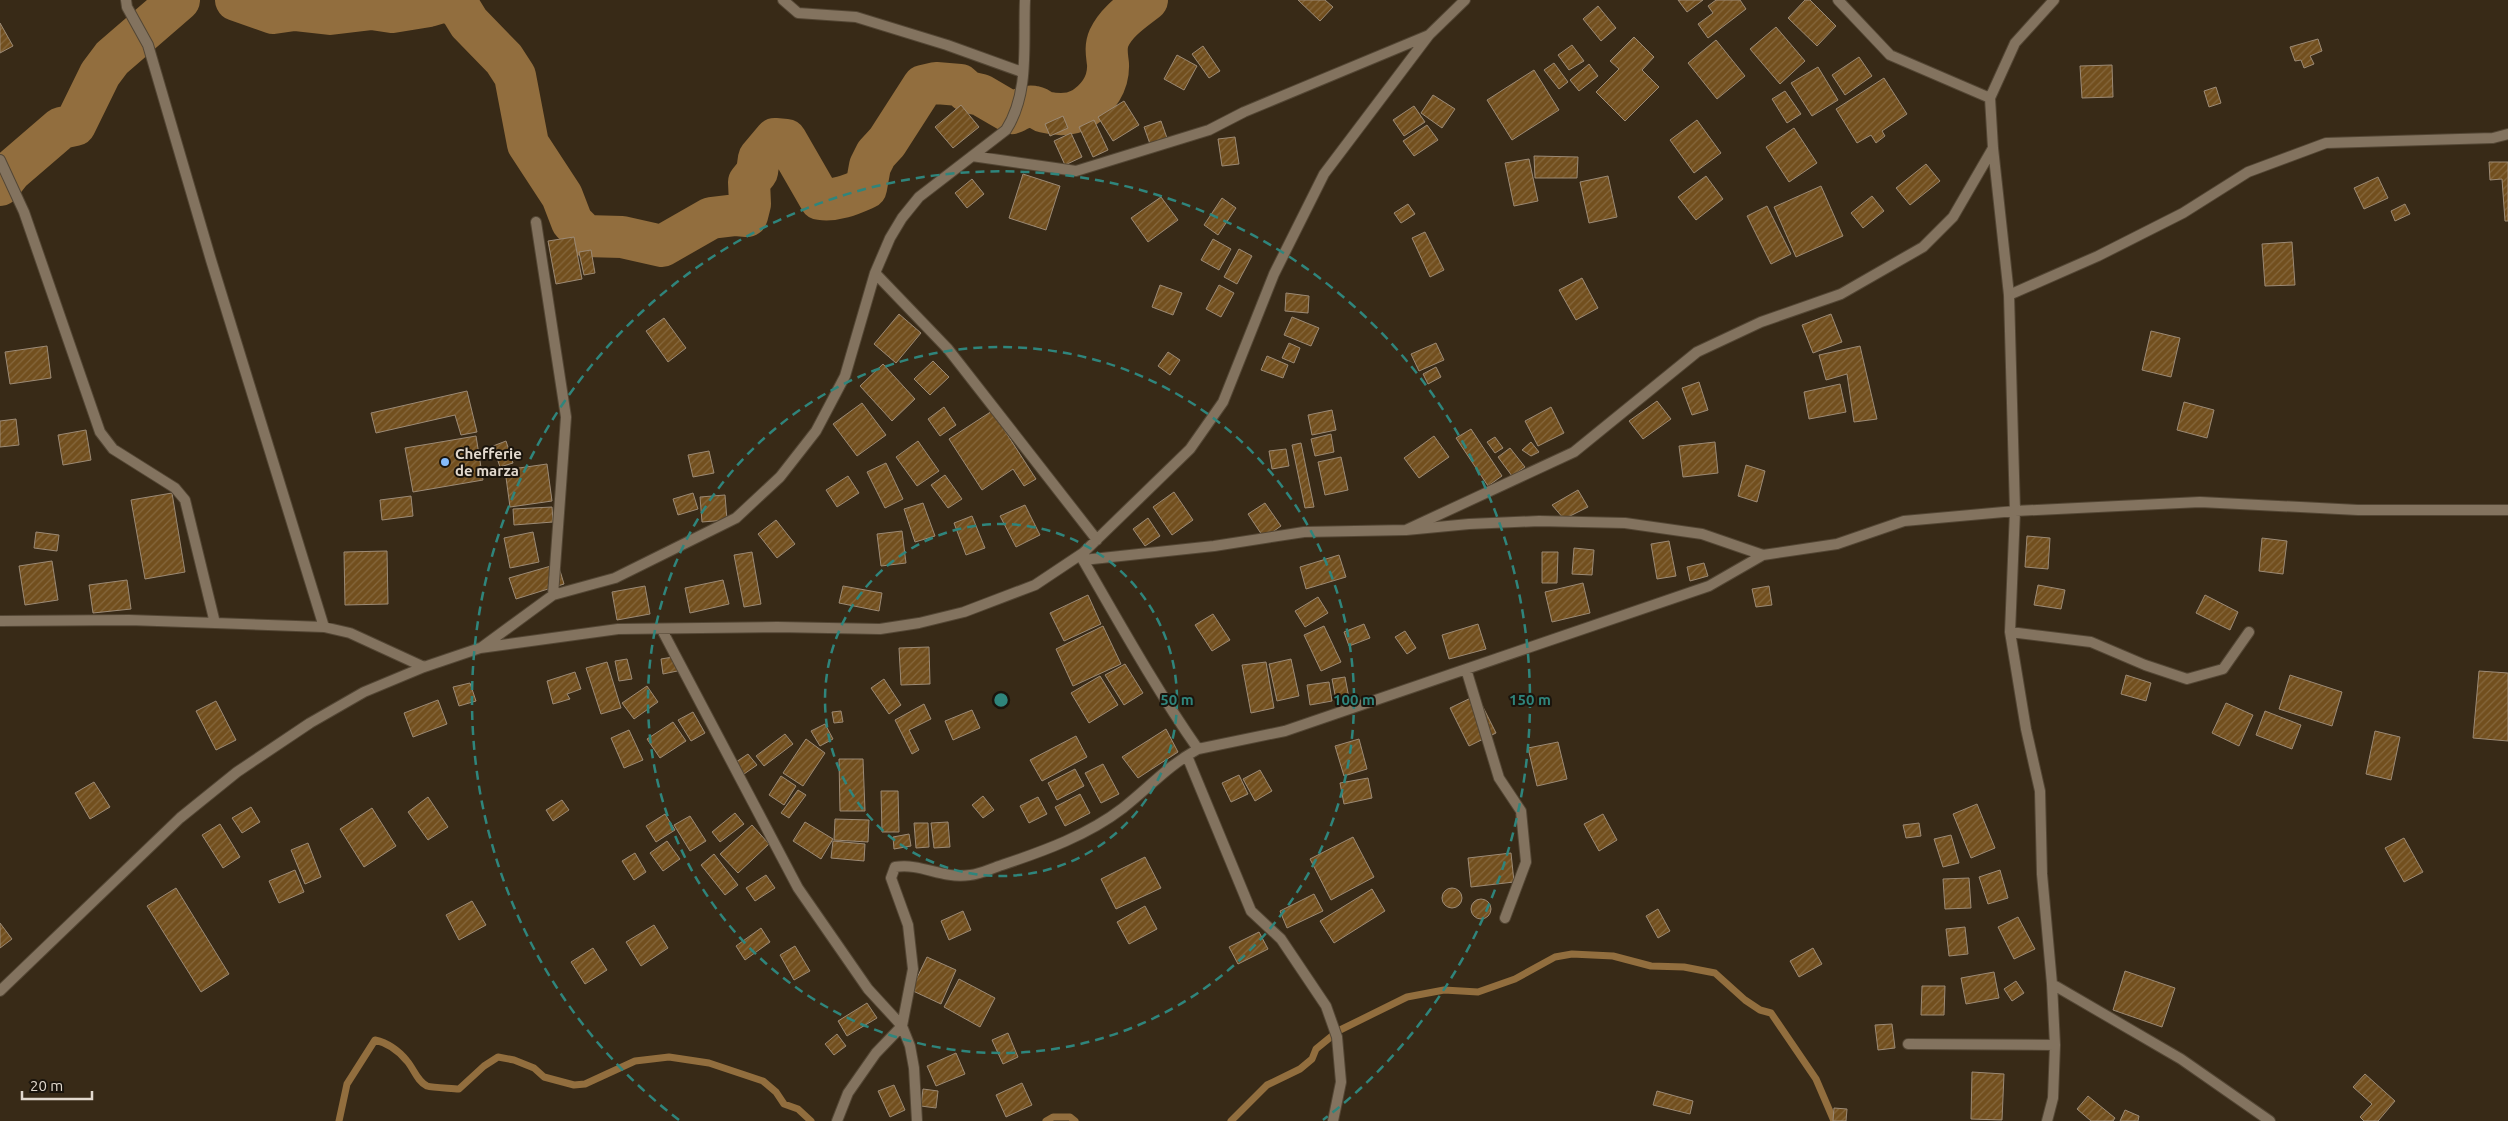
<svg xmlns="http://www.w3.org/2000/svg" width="2508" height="1121" viewBox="0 0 2508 1121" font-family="Ubuntu,sans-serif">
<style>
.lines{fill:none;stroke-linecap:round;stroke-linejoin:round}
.stream{stroke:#926e3e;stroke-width:7}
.river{stroke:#926e3e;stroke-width:42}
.building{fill:url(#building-hatch);stroke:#9c8a75}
.street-casing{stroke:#534634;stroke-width:12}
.street{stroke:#83735f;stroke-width:10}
.ring{fill:none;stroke:#2f857c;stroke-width:2.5;stroke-dasharray:9 6}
.poi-dot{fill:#85bbfb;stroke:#1a140c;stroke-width:2}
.labels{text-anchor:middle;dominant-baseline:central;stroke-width:4;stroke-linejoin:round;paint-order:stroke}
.poi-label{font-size:15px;font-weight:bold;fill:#e2d9ce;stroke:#1a140c;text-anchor:start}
.centre{fill:#2f857c;stroke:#1a140c;stroke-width:2.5}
.ring-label{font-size:15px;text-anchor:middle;font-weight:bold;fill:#2f857c;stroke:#1a140c;stroke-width:4;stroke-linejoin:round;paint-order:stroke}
</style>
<defs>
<pattern id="building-hatch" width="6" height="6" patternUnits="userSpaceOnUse" patternTransform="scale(1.25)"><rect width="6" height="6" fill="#724f1e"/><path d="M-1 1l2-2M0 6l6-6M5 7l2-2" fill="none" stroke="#86683e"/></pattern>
</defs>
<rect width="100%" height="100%" fill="#382a17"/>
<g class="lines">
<path class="stream" d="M339,1121L347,1084L375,1040C388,1043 399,1051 407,1061C414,1069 417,1081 427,1086C433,1088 451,1088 459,1089L484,1066L498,1057L514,1060L534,1068L544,1077L574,1085L585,1084L635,1061L669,1057L709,1063L763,1081L776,1092L784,1104L798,1109L811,1121
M1046,1121L1053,1117H1070L1075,1121
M1231,1121L1267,1085L1300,1069L1312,1059L1316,1049L1338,1031L1407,997L1444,990L1478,992L1515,979L1555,957L1572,954L1613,956L1651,966L1684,967L1715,973L1745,1000L1760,1010L1771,1013L1816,1079L1834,1121"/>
<path class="river" d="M236,0L273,13L294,10L330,14L372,9L392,12L429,6L449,0L461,10L469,23L504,59L515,76L528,144L562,196L572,222L586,236L622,237L662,246L711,218L736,215L747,216L750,204L749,182L757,172L759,158L775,139L786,140L820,199C837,201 850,195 866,188L870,166L876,154L887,142L923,86L936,83L960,85L968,92L981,95L1012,113C1019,110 1027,105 1034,107C1038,107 1041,111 1045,112C1057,115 1071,115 1082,109C1098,99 1109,83 1108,64C1107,55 1105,47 1109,38C1117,21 1133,11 1147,0
M0,185L11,171L61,128L75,125L100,74L112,58L179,0"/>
</g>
<path class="building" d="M1298,0H1325L1333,7L1320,21Z
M1678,0H1703L1687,12Z
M1716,0H1740L1746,9L1708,38L1698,24L1713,13L1708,6Z
M1805,0H1810L1836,26L1817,46L1788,18Z
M1598,6L1616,28L1601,41L1583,19Z
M0,23L13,46L0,53Z
M1776,27L1805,61L1780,84L1750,49Z
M1634,37L1654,57L1642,70L1659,87L1625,121L1596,92L1619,69L1610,61Z
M2318,39L2322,51L2310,56L2314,64L2304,68L2301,60L2295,61L2290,47Z
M1716,40L1745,76L1717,99L1688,63Z
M1572,45L1584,61L1569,70L1558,55Z
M1203,46L1220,71L1209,78L1192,54Z
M1177,55L1197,66L1184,90L1164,79Z
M1859,57L1872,76L1845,95L1832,75Z
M1554,63L1568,82L1559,89L1544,70Z
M1589,64L1598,76L1579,91L1570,80Z
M2112,65L2113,97L2082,98L2080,66Z
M1818,67L1838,100L1812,116L1791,83Z
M1534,70L1559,110L1512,140L1487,100Z
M1884,78L1907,114L1882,131L1885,136L1876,143L1871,135L1857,143L1836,109Z
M2216,87L2221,103L2209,107L2204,91Z
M1785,91L1801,114L1787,123L1772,99Z
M1433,95L1455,109L1442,128L1421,113Z
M1124,101L1139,125L1113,141L1098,117Z
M961,105L979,127L953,148L935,127Z
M1414,106L1425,122L1404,136L1393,120Z
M1063,116L1068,128L1050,136L1045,124Z
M1094,120L1108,150L1093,157L1079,127Z
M1697,120L1721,153L1694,173L1670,140Z
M1161,121L1167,138L1150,144L1144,127Z
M1427,125L1438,140L1414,156L1403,141Z
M1794,128L1817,163L1789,182L1766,147Z
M1071,133L1082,157L1065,165L1054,141Z
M1235,137L1239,164L1222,166L1218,139Z
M1534,156L1578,157L1577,178H1535Z
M1529,159L1538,201L1514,206L1505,163Z
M2489,162H2508V221H2505L2502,179L2490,180Z
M1926,164L1940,181L1910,205L1896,188Z
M1023,174L1060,186L1046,230L1009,218Z
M1608,176L1617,217L1589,223L1580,182Z
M1706,176L1723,199L1696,220L1678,197Z
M2378,177L2388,198L2364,209L2354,188Z
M972,179L984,194L967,208L955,193Z
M1821,186L1843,236L1796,257L1774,207Z
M1872,196L1884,211L1863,228L1851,213Z
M1161,197L1178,220L1148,242L1131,218Z
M1222,198L1236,208L1218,235L1204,225Z
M1408,204L1415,214L1401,223L1394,213Z
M2405,204L2410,214L2395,221L2391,211Z
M1767,206L1791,254L1771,264L1747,216Z
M1425,232L1444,270L1430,277L1412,238Z
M574,237L582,279L556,284L548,241Z
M1213,239L1231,249L1219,270L1201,260Z
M2292,242L2295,285L2265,286L2262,244Z
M1239,249L1252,256L1237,284L1224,277Z
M591,250L595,273L584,275L579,252Z
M1582,278L1598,308L1576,320L1559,290Z
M1160,285L1182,293L1173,315L1152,307Z
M1219,285L1234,293L1221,317L1206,309Z
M1286,293L1309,296L1308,313L1285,311Z
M899,314L921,333L896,363L874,344Z
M1831,314L1842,342L1813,353L1802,325Z
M1292,317L1319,328L1311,346L1284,335Z
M664,318L686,348L668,362L646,331Z
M2151,331L2180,338L2171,377L2142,370Z
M1289,343L1300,348L1294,363L1282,358Z
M1436,343L1444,360L1419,371L1411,354Z
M47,346L51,378L10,384L5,352Z
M1860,346L1877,419L1854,422L1847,374L1826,380L1819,355Z
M1168,352L1180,360L1170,375L1158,366Z
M1267,356L1288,365L1283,378L1261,370Z
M933,361L949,377L930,395L914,379Z
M883,364L915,399L892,421L860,386Z
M1436,367L1441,377L1428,384L1423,374Z
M1699,382L1708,410L1692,415L1682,388Z
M1840,384L1846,412L1809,419L1804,392Z
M467,391L477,432L461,435L455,415L376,433L371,413Z
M1657,401L1671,419L1643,439L1629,421Z
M2184,402L2214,410L2207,438L2177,430Z
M862,403L886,435L857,456L833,424Z
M944,407L956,425L940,436L928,419Z
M1551,407L1564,433L1538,446L1525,421Z
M1332,410L1336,430L1312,435L1308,415Z
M992,411L1036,479L1024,486L1013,469L982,490L949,439Z
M16,419L19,445L0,447V421Z
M1471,429L1502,476L1488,486L1456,438Z
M86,430L91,460L63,465L58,435Z
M1331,434L1334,452L1315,456L1311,439Z
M476,436L483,480L413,492L405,448Z
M1434,436L1449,457L1419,478L1404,458Z
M1495,437L1503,448L1495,453L1487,442Z
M506,441L513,463L500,467L493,446Z
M918,441L939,471L917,486L896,457Z
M1531,442L1539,452L1531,456L1522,450Z
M1715,442L1718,473L1683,477L1679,446Z
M1301,443L1314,507L1305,508L1292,445Z
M1510,448L1525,467L1512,476L1498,457Z
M1286,449L1289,466L1272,469L1269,451Z
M709,451L714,473L693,477L688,455Z
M1341,457L1348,490L1325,495L1318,462Z
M886,463L903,499L885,508L867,472Z
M547,464L552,501L510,507L505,470Z
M1746,465L1765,471L1757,502L1738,496Z
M945,475L962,499L948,508L931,485Z
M848,476L859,493L837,507L826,490Z
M1578,490L1588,507L1564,519L1552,505Z
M1174,492L1193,520L1172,535L1153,507Z
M172,493L185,572L145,579L131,500Z
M693,493L698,509L678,515L673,499Z
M725,495L727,520L702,522L700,497Z
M411,496L413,516L382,520L380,500Z
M923,503L935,536L915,542L904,509Z
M1265,503L1281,526L1264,538L1248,514Z
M1025,505L1040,535L1016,547L1000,516Z
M552,507L553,522L514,525L513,509Z
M972,516L985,548L966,555L954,523Z
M1148,518L1160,536L1145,546L1133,529Z
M776,520L795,544L777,558L758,534Z
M902,531L906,563L881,566L877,534Z
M36,532L59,535L57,551L34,548Z
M533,532L539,562L510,568L504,538Z
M2027,536L2050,538L2048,569L2025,567Z
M2262,538L2287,541L2283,574L2259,571Z
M1669,541L1676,576L1657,579L1651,544Z
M1574,548L1594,550L1592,575L1572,574Z
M387,551L388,604L345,605L344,552Z
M752,552L761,604L744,607L734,555Z
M1542,552H1558L1557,583H1542Z
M1339,555L1346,577L1306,589L1300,567Z
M52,561L58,600L25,605L19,566Z
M1704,563L1708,576L1690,581L1687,567Z
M558,564L564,584L516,599L509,578Z
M127,580L131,609L93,613L89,585Z
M723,580L729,604L690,613L685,588Z
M1583,583L1590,613L1552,622L1545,592Z
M2038,585L2065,590L2061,609L2034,605Z
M645,586L650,614L617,620L612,592Z
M843,586L882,593L879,611L839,603Z
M1769,586L1772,605L1756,607L1752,589Z
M1088,595L1101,624L1064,641L1050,613Z
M2205,595L2238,612L2230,630L2196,613Z
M1318,597L1328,613L1305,627L1295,611Z
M1213,614L1230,640L1212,651L1195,625Z
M1364,624L1370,638L1349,646L1344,632Z
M1478,624L1486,649L1449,659L1442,635Z
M1103,626L1121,664L1073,686L1056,649Z
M1324,626L1341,662L1321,671L1304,635Z
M1405,631L1416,648L1407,654L1395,637Z
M929,647L930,684L901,685L899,648Z
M679,656L682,670L663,674L661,659Z
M627,659L632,679L619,681L615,661Z
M1291,659L1299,696L1277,701L1269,664Z
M607,662L621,708L601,714L586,668Z
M1266,662L1274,708L1251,713L1242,665Z
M1125,664L1143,693L1124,705L1105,675Z
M2479,671L2508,673V741L2473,738Z
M575,672L581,689L567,694L570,699L553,704L547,681Z
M2126,675L2151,683L2146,701L2121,694Z
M2290,675L2342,692L2332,726L2279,709Z
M1100,676L1118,705L1089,723L1071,693Z
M1345,677L1349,698L1336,700L1332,679Z
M884,679L901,705L889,714L871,688Z
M1329,682L1332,701L1310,705L1307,685Z
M470,683L476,701L459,706L453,687Z
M647,686L658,702L634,719L622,703Z
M1477,695L1496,733L1469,746L1450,708Z
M438,700L447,724L413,737L404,713Z
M216,701L236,740L216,750L196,711Z
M2226,703L2253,715L2239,746L2212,733Z
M924,704L931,719L909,730L919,750L912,754L895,720Z
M972,710L980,728L953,740L945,721Z
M841,711L843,722L834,723L832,712Z
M2265,711L2301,725L2292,749L2256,735Z
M693,712L705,733L691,741L678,720Z
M673,722L686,741L660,758L647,739Z
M825,724L833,739L820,746L811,731Z
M1166,729L1178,752L1138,778L1122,757Z
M629,730L643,760L624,768L611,738Z
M2375,731L2400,737L2391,780L2366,774Z
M785,734L793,744L764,766L756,756Z
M1076,736L1087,757L1042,781L1030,760Z
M806,739L825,753L803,786L783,773Z
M1359,739L1367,769L1344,776L1335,746Z
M1558,742L1567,779L1537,786L1528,748Z
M748,754L757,765L744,774L736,762Z
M839,759H863L865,811H840Z
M1103,764L1119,794L1101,803L1085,773Z
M1075,769L1084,786L1057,800L1048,783Z
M1260,770L1272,791L1255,801L1243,779Z
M1239,775L1248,794L1231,802L1222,783Z
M781,776L796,786L784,805L769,795Z
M1368,778L1372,798L1344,804L1340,783Z
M94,782L110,807L90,819L75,793Z
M798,790L806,795L789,818L781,813Z
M881,791H898L899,832H882Z
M1080,794L1090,813L1065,826L1055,807Z
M983,796L994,810L983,818L972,805Z
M428,797L448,827L428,840L408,812Z
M1038,797L1047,814L1029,823L1020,806Z
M562,800L569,810L553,821L546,810Z
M1977,804L1995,848L1971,858L1953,814Z
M251,807L260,822L242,833L232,818Z
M372,808L396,846L364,867L340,829Z
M735,813L744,824L720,842L712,832Z
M665,814L675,830L656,842L646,826Z
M1603,814L1617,840L1599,851L1584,824Z
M690,816L706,841L690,851L674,825Z
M835,819L869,820L868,842L834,840Z
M805,822L833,839L821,859L793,841Z
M948,822L950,847L934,848L931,823Z
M914,823H928L929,847L916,848Z
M1919,823L1921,836L1906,838L1903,825Z
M220,824L240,857L223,868L202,835Z
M752,825L769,844L738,873L720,854Z
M909,834L911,846L894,849L893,837Z
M1951,835L1959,863L1943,867L1934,839Z
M1353,837L1374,877L1331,900L1310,859Z
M2404,838L2423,872L2404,882L2385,848Z
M667,841L680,859L663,871L650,853Z
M833,841L865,844L864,861L831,858Z
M308,843L321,877L305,884L291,850Z
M635,853L646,872L634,880L622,861Z
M1511,853L1514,882L1471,887L1468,858Z
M714,854L738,885L725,895L701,865Z
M1145,857L1161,888L1116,909L1101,879Z
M295,870L304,892L279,903L269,881Z
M2000,870L2008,898L1988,904L1979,877Z
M766,875L775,888L755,901L746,888Z
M1969,878L1971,908L1945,909L1943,879Z
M176,888L229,974L201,992L147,906Z
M1442 898a10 10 0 1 1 20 0a10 10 0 1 1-20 0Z
M1372,889L1385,911L1334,943L1320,921Z
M1314,894L1323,911L1287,928L1280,911Z
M1471 909a10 10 0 1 1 20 0a10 10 0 1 1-20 0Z
M472,901L486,925L459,940L446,915Z
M1145,906L1157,929L1129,944L1117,922Z
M1658,909L1670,931L1658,938L1646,916Z
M963,911L971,930L949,940L941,921Z
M2018,917L2035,949L2014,959L1998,927Z
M0,923L12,939L0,948Z
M654,925L668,948L641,966L626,942Z
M1965,927L1968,954L1949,956L1946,929Z
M761,928L770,942L745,960L736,946Z
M1259,932L1268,949L1238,964L1229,947Z
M795,946L810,971L794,980L780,955Z
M593,948L607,970L585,984L571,962Z
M1813,948L1822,964L1799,977L1790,961Z
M927,957L956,970L941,1004L911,990Z
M2125,971L2175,988L2162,1027L2113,1010Z
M1994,972L1999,998L1966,1004L1961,978Z
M959,979L995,998L980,1027L944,1007Z
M2016,981L2024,993L2012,1001L2004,989Z
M1922,986H1945L1944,1015H1921Z
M867,1003L877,1018L847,1036L838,1021Z
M1892,1024L1895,1048L1878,1050L1875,1025Z
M1008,1033L1018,1057L1003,1064L992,1040Z
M837,1034L846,1046L834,1055L825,1044Z
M956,1053L965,1074L936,1086L927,1066Z
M1972,1072L2004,1074L2002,1120L1971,1119Z
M2365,1074L2395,1101L2378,1121H2364L2360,1117L2372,1104L2353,1087Z
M1022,1083L1032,1105L1006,1117L996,1095Z
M894,1085L905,1110L890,1117L878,1091Z
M923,1089L938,1091L936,1108L921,1106Z
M1657,1091L1693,1101L1690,1114L1653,1105Z
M2088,1096L2115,1118L2113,1121H2091L2077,1109Z
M1834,1108L1847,1109L1846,1121H1833Z
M2125,1110L2139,1116L2138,1121H2120Z"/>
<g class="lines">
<defs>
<path id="street" d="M126,0L127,7L148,45L211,260L324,627
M783,0L798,13L856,17L947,45L1022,72
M1838,0L1890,55L1990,98
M1993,148L2009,295L2098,256L2183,213L2248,172L2326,143L2493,138L2508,134
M972,156L1076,171L1209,130L1244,112L1429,35
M0,160L24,212L100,432L113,449L175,488L185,500L215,623L324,627L350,633L424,667
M536,222L566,417L553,595
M875,273L948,349L1097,540
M2009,295L2015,511L2010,632L2026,729L2040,791L2042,874L2052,984L2055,1045L2053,1098L2047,1121
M1406,530L1574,452L1697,352L1761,322L1841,294L1923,247L1953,217L1993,148L1990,98L2015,43L2054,0
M1083,553V560C1120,624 1156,689 1198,749L1285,731L1709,586L1763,555L1837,544L1904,521L2015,511L2200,502L2358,510H2508
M1083,560L1214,546L1304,532L1406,530L1469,524L1539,521L1625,523L1702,534L1763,555
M0,621L129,620L215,623
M662,630L798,888L868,989L902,1026L910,1046L914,1068L917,1121
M2010,632L2091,642L2145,665L2187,679L2223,669L2249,632
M482,647L553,595L615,578L736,518L780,477L816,431L845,376L875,273L890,238L902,218L919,197L1006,130C1030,93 1023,43 1025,0
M1466,669L1499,778L1521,811L1526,862L1505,918
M1187,756L1251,911L1281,939L1326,1006L1337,1037L1341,1082L1333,1121
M2052,984L2181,1059L2270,1121
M0,991L180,818L237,772L310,723L364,692L424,667L480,648L618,629L777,627L880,629L919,623L964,612L1035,585L1083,553L1190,449L1223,402L1274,274L1324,174L1429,35L1465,0
M1908,1044L2055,1045
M837,1121L848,1093L876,1053L902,1026L913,969L908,925L891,878L895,867C923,863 940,879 970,875C981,874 992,868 1002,865C1044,851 1088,835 1123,808C1151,786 1166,767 1198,749"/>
</defs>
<use href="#street" class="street-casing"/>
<use href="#street" class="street"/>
</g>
<g class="ring">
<circle cx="1001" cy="700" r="176"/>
<circle cx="1001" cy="700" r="353"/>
<path d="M679 1120A529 529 0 1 1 1323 1120"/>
</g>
<circle class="poi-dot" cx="445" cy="462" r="5"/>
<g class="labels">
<g class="poi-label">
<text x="455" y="453">Chefferie<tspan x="455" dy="17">de marza</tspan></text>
</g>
</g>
<circle cx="1001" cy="700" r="8" class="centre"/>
<g class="ring-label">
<text x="1177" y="705">50 m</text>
<text x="1354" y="705">100 m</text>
<text x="1530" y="705">150 m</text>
</g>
<path d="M22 1091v8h70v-8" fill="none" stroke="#e2d9ce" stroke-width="2.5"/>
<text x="30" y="1091" font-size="15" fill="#e2d9ce" stroke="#1a140c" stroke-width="4" paint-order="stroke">20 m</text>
</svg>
